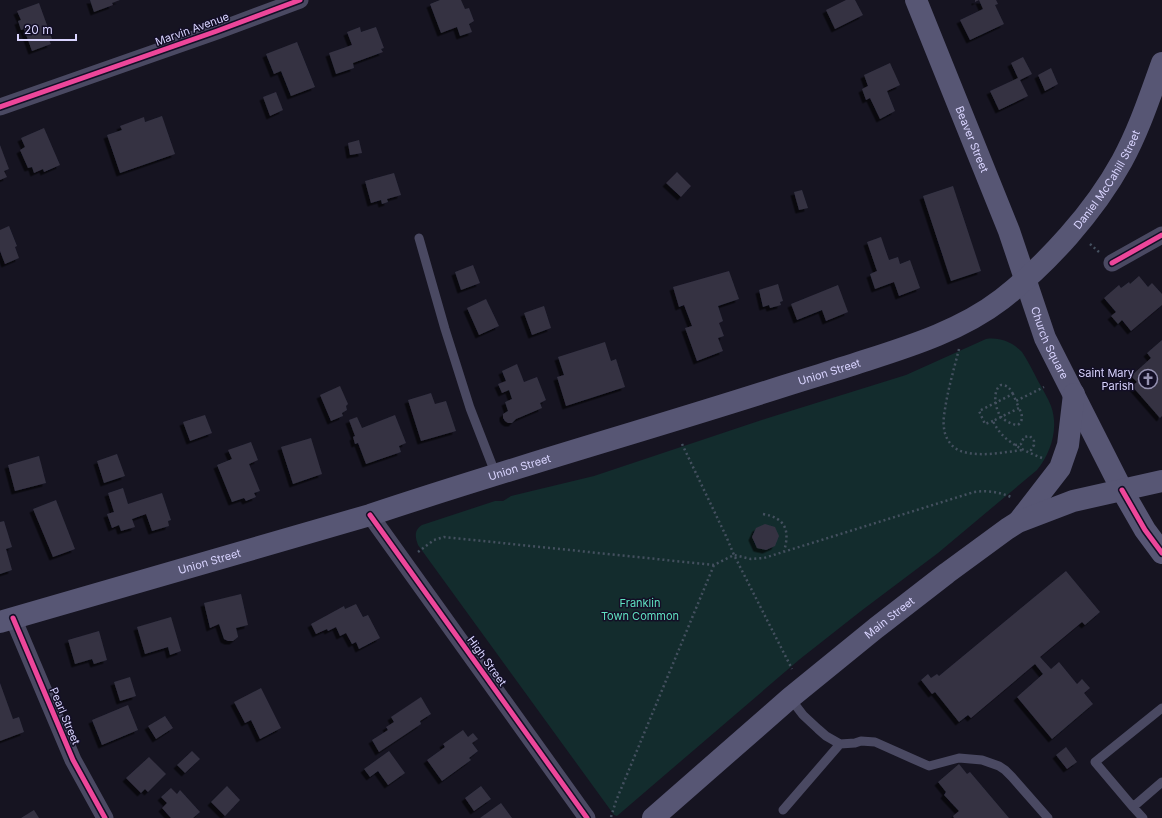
<svg xmlns="http://www.w3.org/2000/svg" width="1162" height="818" viewBox="0 0 1162 818" font-family="Inter,sans-serif">
<style>
.green{fill:#132c2d}
.building{fill:#343243;filter:url(#shadow)}
.lines{fill:none;stroke-linecap:round;stroke-linejoin:round}
.path{stroke:#44505f;stroke-width:2.5;stroke-dasharray:2 3;stroke-linecap:butt}
.lane{stroke:#4a4962;stroke-width:9}
.street{stroke:#4a4962;stroke-width:17}
.secondary{stroke:#575674;stroke-width:22}
.cycleway-casing{stroke:#130f26;stroke-width:8}
.cycleway{stroke:#ed469a;stroke-width:5}
.labels{text-anchor:middle;dominant-baseline:central;stroke-width:3;stroke-linejoin:round;paint-order:stroke}
.street-label{font-size:11px;fill:#d9d4ff;stroke:#130f26}
.poi-label{font-size:11px;fill:#d9d4ff;stroke:#130f26;text-anchor:end}
.park-label{font-size:11px;fill:#5fe0c0;stroke:#130f26}
</style>
<defs>
<filter id="shadow"><feDropShadow dx="-3.5" dy="3.5" stdDeviation="0" flood-color="#0009"/></filter>
</defs>
<rect width="100%" height="100%" fill="#161421"/>
<path class="green" d="M986,339C1000,337 1012,342 1022,352C1028,361 1033,371 1038,381C1043,390 1048,398 1051,406C1059,428 1051,453 1037,470L938,553L861,611L800,659L617,816L614,815L609,808L418,545C415,537 414,530 422,525L495,501H503L511,496L594,476L768,418L906,375Z"/>
<path class="building" d="M90,0H120L112,3L113,5L94,12Z
M440,0H461L465,9L469,8L474,21L469,24L472,32L460,36L457,27L441,33L430,4Z
M846,0H855L863,15L835,29L826,10Z
M975,0H996L998,4L995,5L1004,24L970,40L960,20L983,9L979,0L975,2Z
M39,3L52,39L49,40L51,44L32,51L24,29L21,30L18,21L21,20L17,11Z
M360,27L361,32L376,27L384,48L381,49L383,52L353,63L354,68L336,74L329,53L352,45L347,32Z
M297,42L315,87L291,96L281,71L274,74L266,54Z
M1023,57L1032,74L1020,80L1028,96L999,110L990,91L1018,78L1011,63Z
M890,63L900,85L887,91L895,111L880,119L870,98L866,100L862,89L868,86L864,75Z
M1051,68L1058,84L1045,91L1038,75Z
M276,92L283,110L270,116L263,97Z
M162,116L175,154L120,173L107,135L122,130L120,126L144,117L145,122Z
M44,128L60,165L44,172L43,169L34,173L32,167L28,168L20,150L25,147L21,138Z
M359,140L362,153L350,155L348,143Z
M0,145L9,169L4,171L7,177L0,180Z
M677,172L691,186L681,197L666,183Z
M394,173L401,195L387,199L388,202L382,204L381,200L371,203L365,181Z
M953,186L981,271L951,281L923,196Z
M802,190L808,208L799,210L794,192Z
M9,226L17,246L15,247L19,258L5,264L0,251V230Z
M881,237L889,260L898,257L900,264L910,260L920,288L899,296L894,282L875,289L870,274L877,271L867,242Z
M473,265L480,283L461,290L455,272Z
M729,271L739,299L718,306L723,321L719,323L724,336L718,338L723,351L697,361L685,328L692,326L684,305L679,307L673,287Z
M1139,276L1148,287L1152,283L1162,294V305L1131,331L1122,320L1118,324L1111,316L1116,312L1104,298L1119,285L1121,288L1129,282L1130,284Z
M778,284L783,301L780,302L781,305L770,308L769,305L763,307L759,290Z
M838,285L848,312L826,321L822,310L797,320L791,304Z
M486,299L499,326L479,335L467,308Z
M544,306L551,328L532,335L524,313Z
M1162,340V416L1160,418L1132,386L1137,382L1131,376L1151,358L1147,353Z
M605,342L611,361L616,359L625,387L566,406L557,377L564,375L558,357Z
M517,364L524,382L537,377L546,400L540,403L542,408L516,419L512,423H508L505,421L503,418V414L508,411L505,402L512,399L509,390L502,393L498,384L506,381L502,371Z
M340,386L348,404L346,406L347,410L342,413L343,416L331,421L320,395Z
M431,393L435,404L446,401L456,431L421,441L408,400Z
M205,415L212,433L190,441L183,422Z
M395,415L406,443L399,446L401,452L366,464L358,443L355,444L353,437L355,436L349,420L357,417L362,428Z
M311,438L322,474L293,484L281,447Z
M251,442L258,460L249,464L260,491L254,493L256,497L246,501L244,498L232,502L217,465L232,459L228,450Z
M117,454L125,476L104,483L97,461Z
M39,456L46,483L15,491L8,465Z
M123,488L128,504L162,493L171,520L168,521L169,526L152,531L146,514L132,519L135,527L121,531L119,525L112,528L107,514L114,512L108,493Z
M56,500L75,549L53,557L33,509Z
M4,521L12,547L6,549L12,570L0,574V522Z
M765,524L775,527L779,536L775,546L766,550L757,548L752,537L756,528Z
M1066,571L1100,612L1085,625L1082,622L1040,657L1051,669L1059,662L1077,684L1082,679L1090,688L1084,693L1093,704L1052,739L1017,697L1043,674L1035,664L971,718L968,715L959,722L935,692L932,694L921,680L928,674L931,678L937,674L939,676Z
M241,594L248,625L236,628L238,636V637L233,641H228L224,639L219,624L210,628L204,603Z
M356,604L363,617L368,615L380,638L359,649L356,642L352,644L346,633L340,636L336,627L328,631L327,629L316,634L311,624L344,606L345,609Z
M171,617L181,651L170,655L168,647L145,654L137,627Z
M99,631L107,660L94,664L92,659L75,664L68,640Z
M130,677L136,696L120,701L114,682Z
M0,683L13,719L19,717L24,732L0,741Z
M261,688L281,728L260,739L251,720L245,723L234,702Z
M421,697L431,714L420,721L421,724L379,752L372,740L388,730L386,727L394,722L391,717Z
M128,705L138,730L102,745L92,720Z
M165,716L173,728L156,739L148,726Z
M463,730L468,737L473,733L478,739L472,743L478,751L469,758L471,760L442,781L427,760L445,747L443,744Z
M1066,747L1077,762L1067,769L1056,755Z
M192,751L200,759L185,773L177,765Z
M389,751L405,773L388,785L378,771L370,777L364,769Z
M149,757L166,774L148,792L145,789L141,793L126,778Z
M959,764L967,774L970,772L1009,818H954L953,816L959,811L944,795L946,792L938,782Z
M227,786L240,800L225,816L211,802Z
M481,786L491,799L474,811L465,798Z
M171,788L177,794L180,790L200,812L193,818H171L162,808L167,803L161,797Z
M501,803L512,818H480Z
M34,810L39,818H21Z"/>
<g class="lines">
<path class="path" d="M1090,244L1099,252
M959,349C954,369 948,389 945,409C944,415 943,422 944,428C945,439 953,450 964,452C983,457 1004,452 1023,450
M1013,394C1010,389 1008,385 1001,385C992,390 995,409 1001,417C1005,421 1013,425 1018,425C1024,420 1022,414 1019,408
M993,421L985,424L979,411L1013,394L1016,401
M682,444L726,536L734,555L792,669
M1015,445L1021,444L1024,437L1030,436L1034,441V445L1031,450L1032,454
M1042,458C1022,450 1002,441 993,421L1019,408L1016,401L1044,387
M763,514C786,518 790,531 784,551
M418,552L434,540L444,537L714,565L734,555L751,559L764,558L974,492C987,490 999,492 1011,497
M611,817L616,801L714,565"/>
<path class="lane" d="M419,238L445,329L470,408L496,475
M790,698L803,715L818,729L826,736L840,744L855,743L861,741L875,742L929,766L959,758L982,760L999,766L1005,770L1012,777L1048,818
M1133,807L1162,782
M783,810L840,744
M1143,818L1133,807L1095,762L1162,708"/>
<path class="street" d="M0,107L217,31L300,0
M1112,263L1162,235
M370,515L587,818
M13,618L73,760L105,818"/>
<g class="secondary">
<path id="s1" d="M916,0L1009,231L1045,338L1122,490L1145,530L1162,553"/>
<path d="M1019,521L1060,468L1068,445L1074,394"/>
<path id="s2" d="M0,622L370,515C507,469 647,430 784,386C812,377 840,369 867,360C914,345 963,329 1002,299C1048,263 1094,212 1122,161C1139,130 1150,96 1162,63"/>
<path id="s3" d="M653,818L790,698L876,628L947,573L1007,529L1018,522L1073,501L1162,481"/>
</g>
<defs>
<path id="cycleway" d="M0,107L217,31L300,0
M1112,263L1162,235
M1122,490L1145,530L1162,553
M370,515L587,818
M13,618L73,760L105,818"/>
</defs>
<use href="#cycleway" class="cycleway-casing"/>
<use href="#cycleway" class="cycleway"/>
</g>
<defs>
<symbol id="church-ring" viewBox="-11 -11 22 22"><circle r="9.5" fill="#130f26" stroke="#9591b1" stroke-width="1.5"/><path d="M-1.2-6h2.4v3.5h3.3v2.4h-3.3V6h-2.4V-.1h-3.3v-2.4h3.3Z" fill="#9591b1"/></symbol>
</defs>
<g fill-rule="evenodd">
<use href="#church-ring" x="1137" y="368" width="22" height="22"/>
</g>
<g class="labels">
<g class="street-label">
<text transform="translate(192 29) rotate(-20)">Marvin Avenue</text>
<text stroke="none"><textPath href="#s1" startOffset="150">Beaver Street</textPath></text>
<text stroke="none"><textPath href="#s2" startOffset="1215">Daniel McCahill Street</textPath></text>
<text stroke="none"><textPath href="#s1" startOffset="368">Church Square</textPath></text>
<text stroke="none"><textPath href="#s2" startOffset="866">Union Street</textPath></text>
<text stroke="none"><textPath href="#s2" startOffset="542">Union Street</textPath></text>
<text stroke="none"><textPath href="#s2" startOffset="218">Union Street</textPath></text>
<text stroke="none"><textPath href="#s3" startOffset="310">Main Street</textPath></text>
<text transform="translate(487 661) rotate(54)">High Street</text>
<text transform="translate(65 716) rotate(67)">Pearl Street</text>
</g>
<g class="poi-label">
<text x="1134" y="373">Saint Mary<tspan x="1134" dy="13">Parish</tspan></text>
</g>
<g class="park-label">
<text x="640" y="603">Franklin<tspan x="640" dy="13">Town Common</tspan></text>
</g>
</g>
<path d="M18 34v6h58v-6" fill="none" stroke="#d9d4ff" stroke-width="2"/>
<text x="24" y="34" font-size="12" fill="#d9d4ff" stroke="#130f26" stroke-width="3" paint-order="stroke">20 m</text>
</svg>
